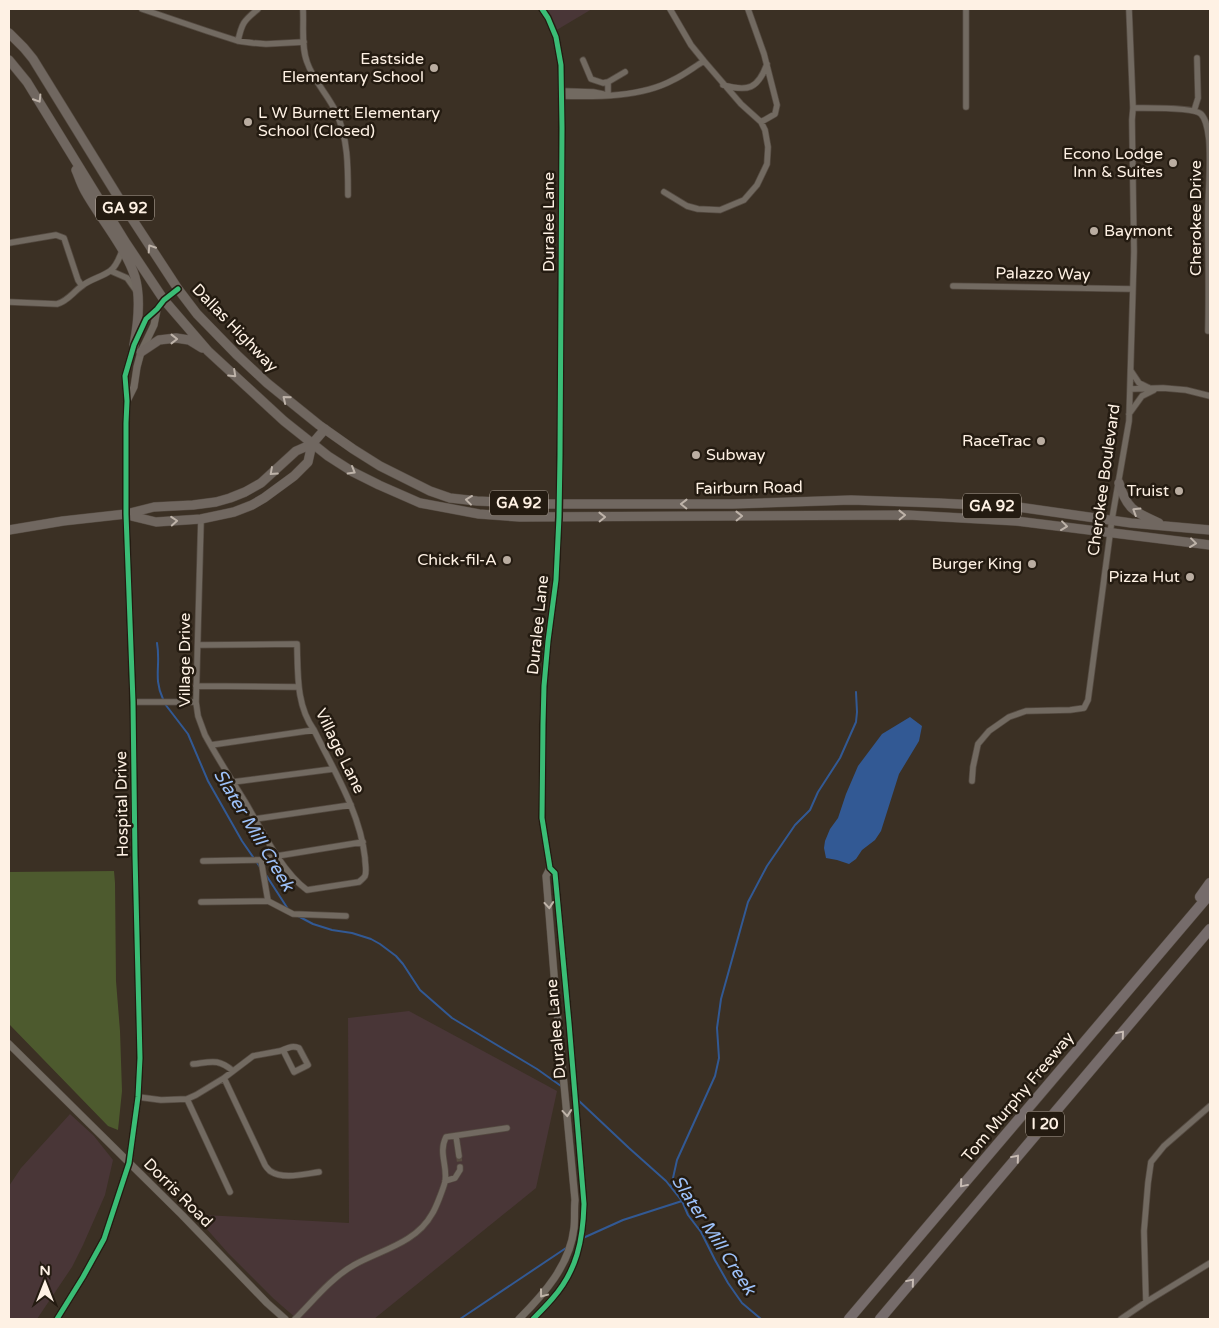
<svg xmlns="http://www.w3.org/2000/svg" width="1219" height="1328" viewBox="0 0 1219 1328" font-family="'Varela Round',sans-serif">
<style>
.commercial{fill:#493637}
.green{fill:#4d5a2e}
.water{fill:#325994}
.lines{fill:none;stroke-linecap:round;stroke-linejoin:round}
.stream{stroke:#325994;stroke-width:2}
.minor-tunnel{stroke:#584d41;stroke-width:5.5;stroke-dasharray:5.5 3;stroke-linecap:butt}
.minor-casing{stroke:#554b42;stroke-width:7}
.tertiary-casing{stroke:#554b42;stroke-width:8}
.primary-casing{stroke:#554b42;stroke-width:10}
.motorway-casing{stroke:#554b42;stroke-width:11}
.minor{stroke:#726a61;stroke-width:5.5}
.tertiary{stroke:#726a61;stroke-width:7}
.primary{stroke:#706760;stroke-width:9}
.motorway{stroke:#766c6b;stroke-width:10}
.cycleway-casing{stroke:#241b11;stroke-width:8}
.cycleway{stroke:#3abd76;stroke-width:5}
.oneway{stroke:#beb3a9}
.oneway2{stroke:#bfb4a9}
.oneway3{stroke:#c8bcb4}
.poi-dot{fill:#baada1;stroke:#241b11;stroke-width:2}
.labels{text-anchor:middle;dominant-baseline:central;stroke-width:5;stroke-linejoin:round;paint-order:stroke}
.shield{fill:#241b11;stroke:#bdb1a5;stroke-width:1}
.shield-label{font-size:15px;font-weight:bold;fill:#fef1e4}
.poi-label{font-size:16px;fill:#fef1e4;stroke:#241b11;text-anchor:end}
.street-label{font-size:16px;fill:#fef1e4;stroke:#241b11}
.water-label{font-size:18px;font-style:italic;fill:#9dc1f9;stroke:#241b11}
</style>
<rect width="100%" height="100%" fill="#3b3024"/>
<path class="commercial" d="M542,9H592L555,31Z
M409,1011L557,1091L536,1188L374,1319H297L274,1299L228,1253L205,1227L204,1215L349,1223L348,1018Z
M70,1114L94,1136L113,1160L105,1195L83,1245L72,1267L37,1319H9V1186L21,1168Z"/>
<path class="green" d="M114,871L115,883L116,981L120,1031L122,1091L118,1130L108,1126L9,1024V872Z"/>
<path class="water" d="M910,717L922,726L919,741L899,774L881,831L875,840L862,850L856,859L849,864L837,860L826,858L824,848L825,841L830,829L838,818L846,794L858,766L882,734Z"/>
<g class="lines">
<path class="stream" d="M157,643C161,665 153,678 163,699
M165,704L188,734L208,781L242,841L260,867
M266,875L288,909
M298,916L313,924L332,930L352,933L371,939L380,944L396,956L403,964L420,990L452,1018L537,1069L561,1086
M578,1100L629,1148L666,1181L682,1201L688,1215L701,1232L715,1260L728,1283L742,1303L761,1319
M671,1187L677,1160L715,1076L719,1058L717,1028L721,999L748,902L767,866L795,825L810,810L818,792L840,758L856,722L857,712L856,692
M583,1238L623,1220L682,1201
M460,1319L566,1248"/>
<path class="minor-tunnel" d="M459,1156L460,1167"/>
<defs>
<path id="minor" d="M142,9L207,31L238,41L253,43L266,44L304,42
M303,9C304,26 301,46 307,62C313,80 328,95 336,112C348,138 348,166 348,195
M748,9L764,54L777,105L775,114L761,122
M238,41C242,22 244,21 258,9
M583,60L591,79L603,83L608,82
M723,85C748,92 758,89 767,64
M561,91L593,92L603,94
M608,95V82L625,72
M561,96C597,97 642,97 673,80C684,75 694,67 704,61
M966,107V9
M1133,108C1146,108 1194,107 1201,114C1207,120 1208,132 1209,140C1211,165 1208,191 1208,216C1208,255 1209,293 1208,331
M1194,111L1198,98L1197,58
M664,192L687,206L698,209L720,210L744,200L757,185L767,164L768,147L765,130L761,122L741,104L704,61L691,45L670,9
M9,243L56,235L64,238L78,280L82,286
M111,271L127,278L137,292
M953,286L1132,289
M9,302L57,304C68,301 73,292 82,286C90,279 102,277 110,271C117,266 119,258 122,251
M1131,371L1139,383L1149,388
M1130,389L1163,388L1186,390L1210,396
M1129,414L1142,396L1154,390
M198,645L297,644C298,674 296,705 314,730C334,771 360,812 365,858C365,864 367,871 365,876C363,879 361,880 359,882L307,890C282,872 262,831 247,805C233,782 218,759 205,735L198,716L196,702L201,519
M196,686L298,687
M133,702H196
M211,745L314,730
M972,781L973,767L978,744L989,731L1009,717L1026,711L1070,710L1084,708L1088,700L1112,519L1129,421L1134,252L1132,120L1133,108L1129,9
M233,782L333,769
M255,819L351,805
M261,860L268,901
M203,861L261,860L277,856L363,842
M201,902L268,901L293,914L346,916
M193,1064C211,1062 218,1058 233,1071
M224,1078L265,1165C266,1167 268,1169 270,1171C283,1180 304,1174 319,1172
M138,1097L161,1100L187,1099L196,1095L224,1078L253,1056L280,1051C288,1048 292,1045 299,1048L308,1065L294,1072L283,1050
M187,1099L230,1192
M456,1136L459,1156
M445,1181L455,1178L460,1170V1167
M1146,1302L1144,1231L1148,1183L1151,1162L1164,1146L1210,1106
M295,1319C313,1301 331,1278 354,1265C381,1250 416,1243 432,1214C436,1208 443,1189 445,1182C448,1166 438,1153 446,1137L507,1128
M1121,1319L1146,1302L1210,1263"/>
<path id="tertiary" d="M127,401L134,387L137,367L141,352L154,325L157,310
M9,1044L182,1215L267,1303L285,1319
M57,1319L83,1277L104,1239L129,1163L138,1097L140,1058L135,856L133,702L126,514V423L127,401L125,376L134,345L146,319L157,309L164,300L178,289
M519,1319C544,1294 570,1265 574,1228C575,1219 574,1209 575,1200L557,1011L546,876L550,868
M533,1319C539,1313 546,1306 552,1299C577,1271 583,1240 584,1204L569,1023L555,873L550,868L542,818L543,724L544,686L548,641L556,580L559,517L560,456L562,128L561,65L556,37L548,18L542,9"/>
<path id="primary" d="M9,33L24,48L33,59L125,208L178,289L197,314L237,355L267,383L319,425L353,449L380,466L430,491L450,498L477,501L546,504H733L851,500L938,503L1018,507L1131,523L1210,530
M9,60L27,82L126,243L164,300L208,351L284,421L328,456L353,472L379,485L420,503L479,514L520,517L908,515L1016,521L1210,545
M76,170C79,177 81,184 85,191C100,218 126,248 135,277C141,298 138,324 134,345
M141,352L159,340L176,338L189,340L202,348
M1119,483C1127,510 1135,512 1159,523
M127,515L156,522L201,519L234,512L252,505L264,498L294,476L308,462L312,444
M9,530L63,521L126,514L154,507L193,505L216,502L230,498L245,492L261,483L296,451L312,444L325,429"/>
<path id="motorway" d="M1200,897L1210,883
M849,1319L1210,894
M880,1319L1210,929"/>
</defs>
<use href="#minor" class="minor-casing"/>
<use href="#tertiary" class="tertiary-casing"/>
<use href="#primary" class="primary-casing"/>
<use href="#motorway" class="motorway-casing"/>
<use href="#minor" class="minor"/>
<use href="#tertiary" class="tertiary"/>
<use href="#primary" class="primary"/>
<use href="#motorway" class="motorway"/>
<defs>
<path id="cycleway" d="M57,1319L83,1277L104,1239L129,1163L138,1097L140,1058L135,856L133,702L126,514V423L127,401L125,376L134,345L146,319L157,309L164,300L178,289
M533,1319C539,1313 546,1306 552,1299C577,1271 583,1240 584,1204L569,1023L555,873L550,868L542,818L543,724L544,686L548,641L556,580L559,517L560,456L562,128L561,65L556,37L548,18L542,9"/>
</defs>
<use href="#cycleway" class="cycleway-casing"/>
<use href="#cycleway" class="cycleway"/>
</g>
<defs><path id="oneway-chevron" d="M-2-3.5L2.5 0L-2 3.5" fill="none" stroke-width="1.6" stroke-linecap="round" stroke-linejoin="round" transform="scale(1.25)"/></defs>
<g class="oneway">
<use href="#oneway-chevron" transform="translate(38 99) rotate(58)"/>
<use href="#oneway-chevron" transform="translate(151 248) rotate(-123)"/>
<use href="#oneway-chevron" transform="translate(174 339)"/>
<use href="#oneway-chevron" transform="translate(233 374) rotate(43)"/>
<use href="#oneway-chevron" transform="translate(286 399) rotate(-141)"/>
<use href="#oneway-chevron" transform="translate(352 471) rotate(30)"/>
<use href="#oneway-chevron" transform="translate(273 472) rotate(138)"/>
<use href="#oneway-chevron" transform="translate(469 500) rotate(-173)"/>
<use href="#oneway-chevron" transform="translate(684 504) rotate(-179)"/>
<use href="#oneway-chevron" transform="translate(1136 511) rotate(-148)"/>
<use href="#oneway-chevron" transform="translate(902 515) rotate(-1)"/>
<use href="#oneway-chevron" transform="translate(739 516) rotate(-1)"/>
<use href="#oneway-chevron" transform="translate(602 517) rotate(-1)"/>
<use href="#oneway-chevron" transform="translate(174 521) rotate(-4)"/>
<use href="#oneway-chevron" transform="translate(1064 526) rotate(7)"/>
<use href="#oneway-chevron" transform="translate(1193 543) rotate(7)"/>
</g>
<g class="oneway2">
<use href="#oneway-chevron" transform="translate(549 905) rotate(85)"/>
<use href="#oneway-chevron" transform="translate(567 1113) rotate(85)"/>
<use href="#oneway-chevron" transform="translate(543 1294) rotate(127)"/>
</g>
<g class="oneway3">
<use href="#oneway-chevron" transform="translate(1121 1034) rotate(-50)"/>
<use href="#oneway-chevron" transform="translate(1016 1158) rotate(-50)"/>
<use href="#oneway-chevron" transform="translate(963 1184) rotate(130)"/>
<use href="#oneway-chevron" transform="translate(911 1282) rotate(-50)"/>
</g>
<g class="poi-dot">
<circle cx="434" cy="68" r="5"/>
<circle cx="248" cy="122" r="5"/>
<circle cx="1173" cy="163" r="5"/>
<circle cx="1094" cy="231" r="5"/>
<circle cx="1041" cy="441" r="5"/>
<circle cx="696" cy="455" r="5"/>
<circle cx="1179" cy="491" r="5"/>
<circle cx="507" cy="560" r="5"/>
<circle cx="1032" cy="564" r="5"/>
<circle cx="1190" cy="577" r="5"/>
</g>
<g class="labels">
<g class="shield">
<rect x="96" y="195.5" width="58" height="25" rx="4"/>
<rect x="490" y="490.5" width="58" height="25" rx="4"/>
<rect x="963" y="493.5" width="58" height="25" rx="4"/>
<rect x="1026" y="1111.5" width="38" height="25" rx="4"/>
</g>
<g class="shield-label">
<text x="125" y="208">GA 92</text>
<text x="519" y="503">GA 92</text>
<text x="992" y="506">GA 92</text>
<text x="1045" y="1124">I 20</text>
</g>
<g class="poi-label">
<text x="424" y="59">Eastside<tspan x="424" dy="18">Elementary School</tspan></text>
<text x="258" y="113" text-anchor="start">L W Burnett Elementary<tspan x="258" dy="18">School (Closed)</tspan></text>
<text x="1163" y="154">Econo Lodge<tspan x="1163" dy="18">Inn &amp; Suites</tspan></text>
<text x="1104" y="231" text-anchor="start">Baymont</text>
<text x="1031" y="441">RaceTrac</text>
<text x="706" y="455" text-anchor="start">Subway</text>
<text x="1169" y="491">Truist</text>
<text x="497" y="560">Chick-fil-A</text>
<text x="1022" y="564">Burger King</text>
<text x="1180" y="577">Pizza Hut</text>
</g>
<g class="street-label">
<text transform="translate(1196 218) rotate(-90)">Cherokee Drive</text>
<text transform="translate(549 222) rotate(-90)">Duralee Lane</text>
<text transform="translate(1043 274) rotate(1)">Palazzo Way</text>
<text transform="translate(235 328) rotate(46)">Dallas Highway</text>
<text transform="translate(1104 480) rotate(-82)">Cherokee Boulevard</text>
<text transform="translate(749 488) rotate(-1)">Fairburn Road</text>
<text transform="translate(538 625) rotate(-84)">Duralee Lane</text>
<text transform="translate(185 660) rotate(-90)">Village Drive</text>
<text transform="translate(340 751) rotate(64)">Village Lane</text>
<text transform="translate(122 804) rotate(-91)">Hospital Drive</text>
<text transform="translate(556 1029) rotate(-95)">Duralee Lane</text>
<text transform="translate(1018 1097) rotate(-50)">Tom Murphy Freeway</text>
<text transform="translate(178 1193) rotate(45)">Dorris Road</text>
</g>
<g class="water-label">
<text transform="translate(254 830) rotate(59)">Slater Mill Creek</text>
<text transform="translate(714 1235) rotate(57)">Slater Mill Creek</text>
</g>
</g>
<rect width="1219" height="1328" fill="none" stroke="#fef1e4" stroke-width="20"/>
<g transform="translate(45 1283)" stroke="#241b11" stroke-width="4" paint-order="stroke">
<path d="M0-4L9 19L0 12L-9 19Z" fill="#fef1e4"/>
<text y="-8" font-size="14" font-weight="bold" text-anchor="middle" fill="#fef1e4">N</text>
</g>
</svg>
